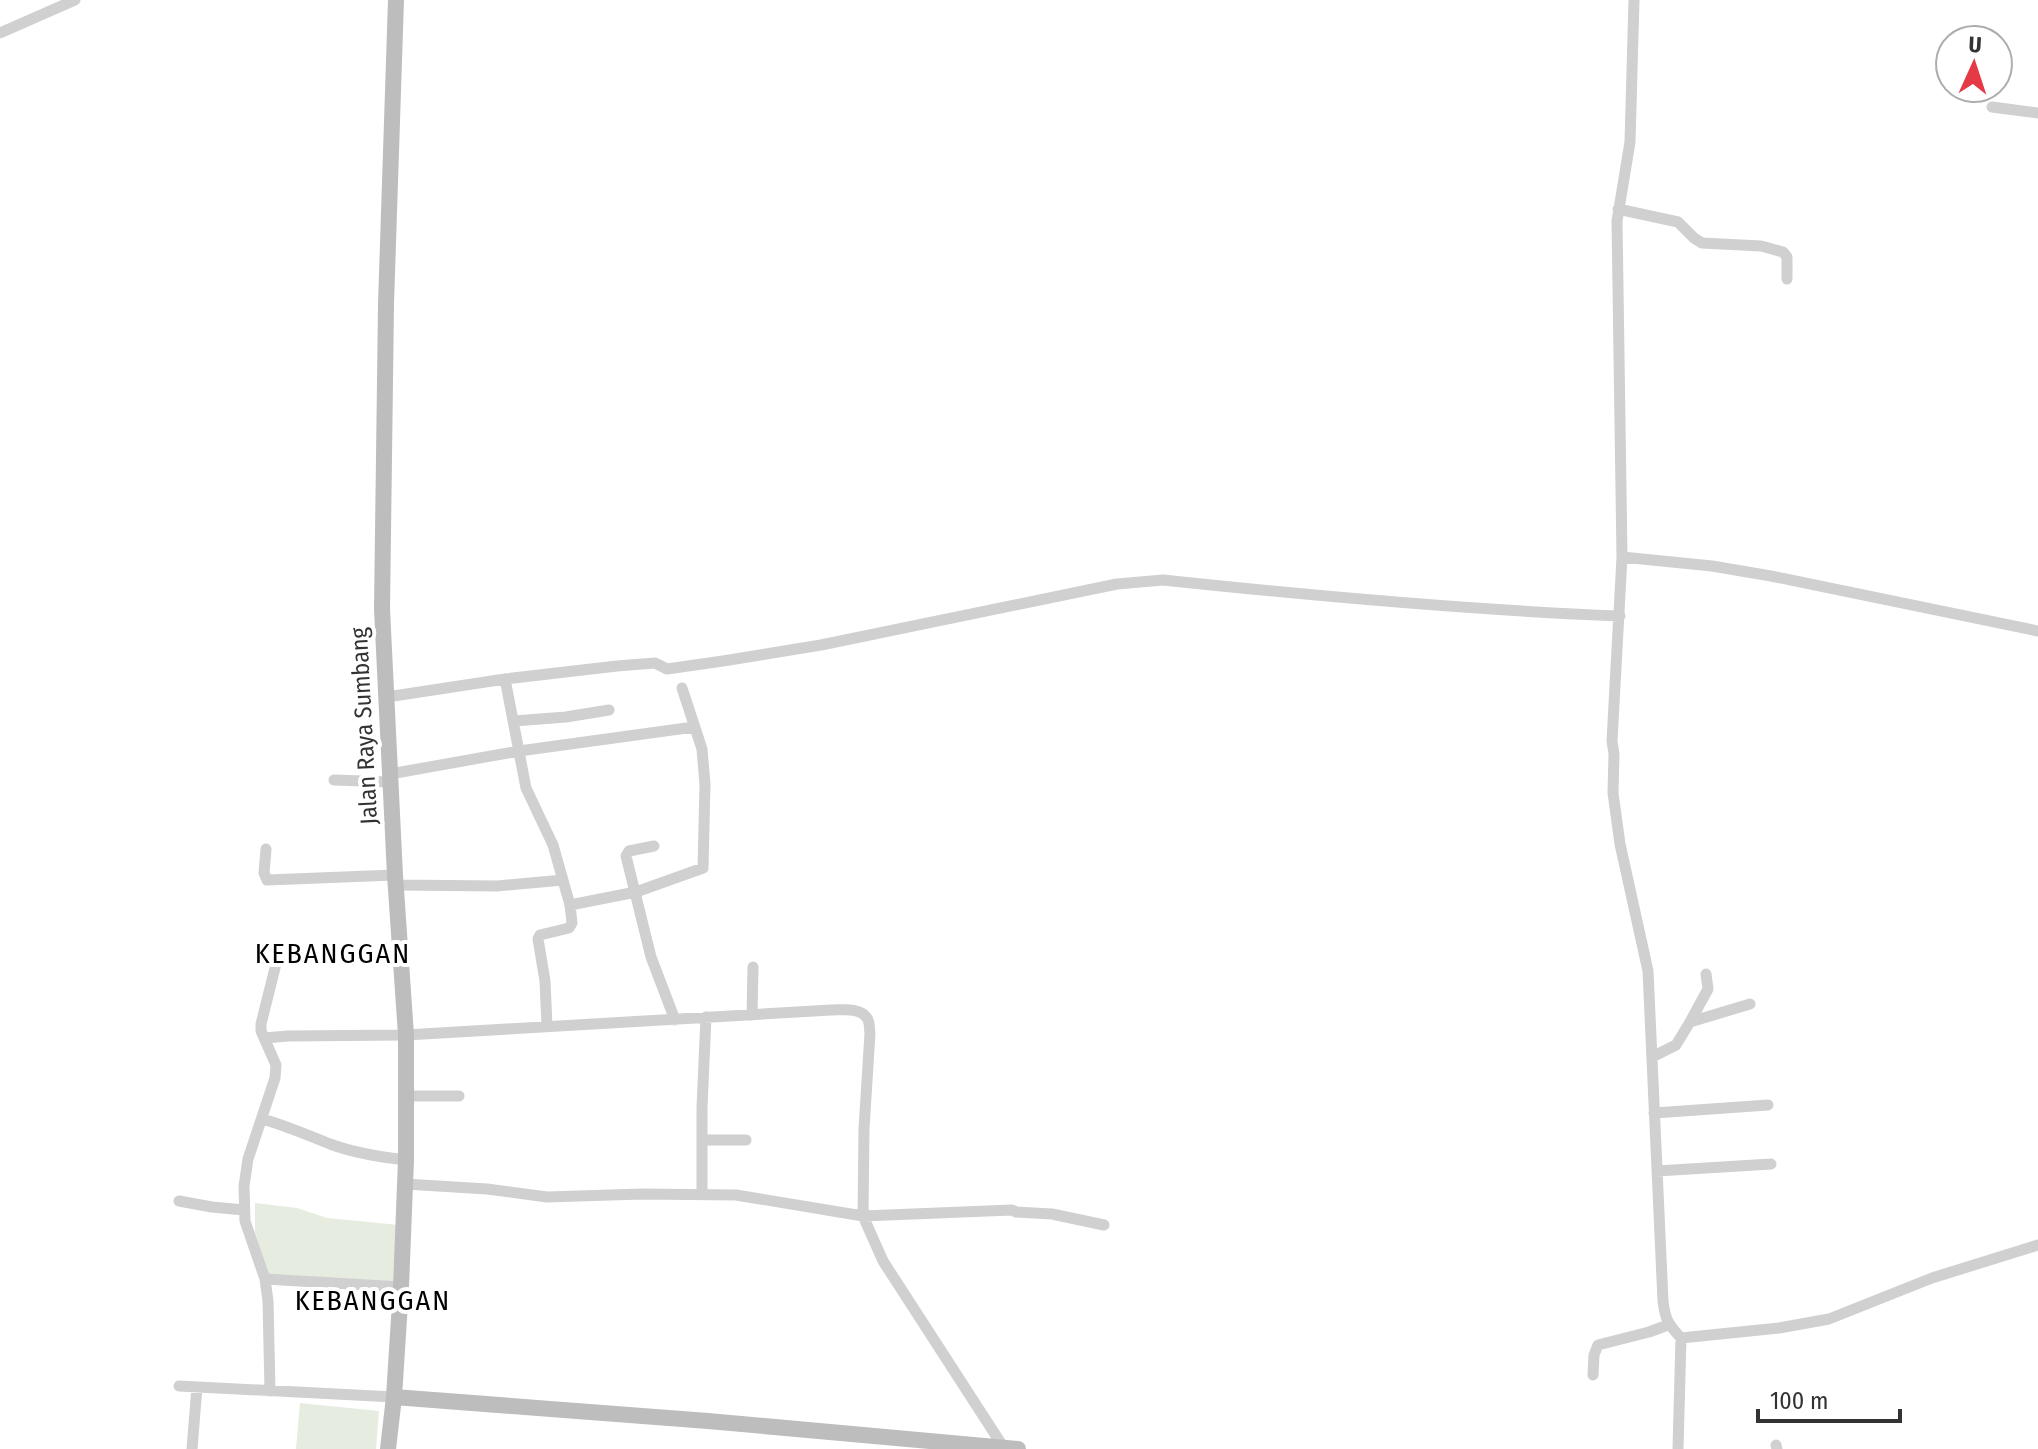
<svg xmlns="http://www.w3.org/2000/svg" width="2038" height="1449" viewBox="0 0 2038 1449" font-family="'Fira Sans Condensed',sans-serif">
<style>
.green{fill:#e6ecdf}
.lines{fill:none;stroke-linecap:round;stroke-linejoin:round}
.street{stroke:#d0d0d0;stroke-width:11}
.secondary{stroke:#bdbdbd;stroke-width:16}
.labels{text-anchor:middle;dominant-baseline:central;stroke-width:8;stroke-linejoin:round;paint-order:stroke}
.street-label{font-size:24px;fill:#333;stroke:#fff}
.quarter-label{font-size:28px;letter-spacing:2px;fill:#000;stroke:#fff}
</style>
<rect width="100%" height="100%" fill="#fff"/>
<path class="green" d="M255,1203L297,1208L327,1218L399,1225L396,1283L303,1279L268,1274L255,1232Z
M300,1403L379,1411L376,1449H296Z"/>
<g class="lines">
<path class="street" d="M1634,0L1630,142L1617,221L1622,557L1612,741L1614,754L1613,793L1620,844L1648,971L1663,1301C1665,1320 1669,1325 1681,1338L1678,1449
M0,33L75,0
M1992,107L2038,113
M1618,209L1678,222L1694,238L1702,243L1761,246L1783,252L1787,257V279
M1622,557L1712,566L1771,576L2038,631
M505,679L526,788L553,845L570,905L572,923L569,928L540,935L538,939L545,981L547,1026
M387,697L505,679L617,666L655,663L667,669L723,661L821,645L1117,584L1163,580C1314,596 1467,610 1620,616
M514,721L566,717L609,710
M390,774L519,751L694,727
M334,780L390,782
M654,846L629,851L626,856L651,957L675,1020
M266,849L264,873L267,880L395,875
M396,885L497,886L563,880
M570,905L636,892L703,868L705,784L702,749L682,688
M752,1015L753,967
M1690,1022L1708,989L1706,974
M264,1038L288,1036L406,1035L831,1010C842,1010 860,1007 867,1018C870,1022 869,1028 870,1033L864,1129L863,1216L883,1261L1004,1448
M1652,1057L1676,1045L1690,1022L1750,1004
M406,1096H459
M1654,1113L1768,1105
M263,1119C286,1126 308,1135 330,1144C354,1153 380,1157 406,1160
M702,1140H746
M1657,1171L1771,1164
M405,1184L487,1189L547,1197L642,1194L736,1195L863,1216L1012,1210L1016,1212L1052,1214L1104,1225
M702,1193V1107L706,1017
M179,1201L212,1207L244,1210
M265,1279L401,1287
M1681,1338L1779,1328L1829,1319L1932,1278L2038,1245
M1593,1375L1594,1355L1598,1345L1649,1332L1668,1325
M179,1386L394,1397
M270,1391L268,1301L265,1279L245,1221L244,1186L248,1159L275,1078L276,1065L261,1031V1024L277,960
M1776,1445L1777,1449
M192,1449L197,1387"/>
<path class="secondary" d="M394,1397L708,1421L1018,1449
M388,1449L394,1397L401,1287L406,1160V1035L395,875L382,609L386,304L396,0"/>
</g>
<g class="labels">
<g class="street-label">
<text transform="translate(364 726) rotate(-93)">Jalan Raya Sumbang</text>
</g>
<g class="quarter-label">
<text x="333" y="953">KEBANGGAN</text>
<text x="373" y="1300">KEBANGGAN</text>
</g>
</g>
<g transform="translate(1974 64) rotate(3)"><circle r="38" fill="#ffffff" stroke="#adadad" stroke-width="2"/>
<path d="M0-6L14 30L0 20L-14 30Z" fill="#e63946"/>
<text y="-12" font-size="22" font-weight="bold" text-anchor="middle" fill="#333333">U</text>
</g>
<path d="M1758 1409v12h142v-12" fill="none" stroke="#333333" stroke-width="4"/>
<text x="1770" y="1409" font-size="24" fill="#333333" stroke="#ffffff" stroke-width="6" paint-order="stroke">100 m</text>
</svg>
